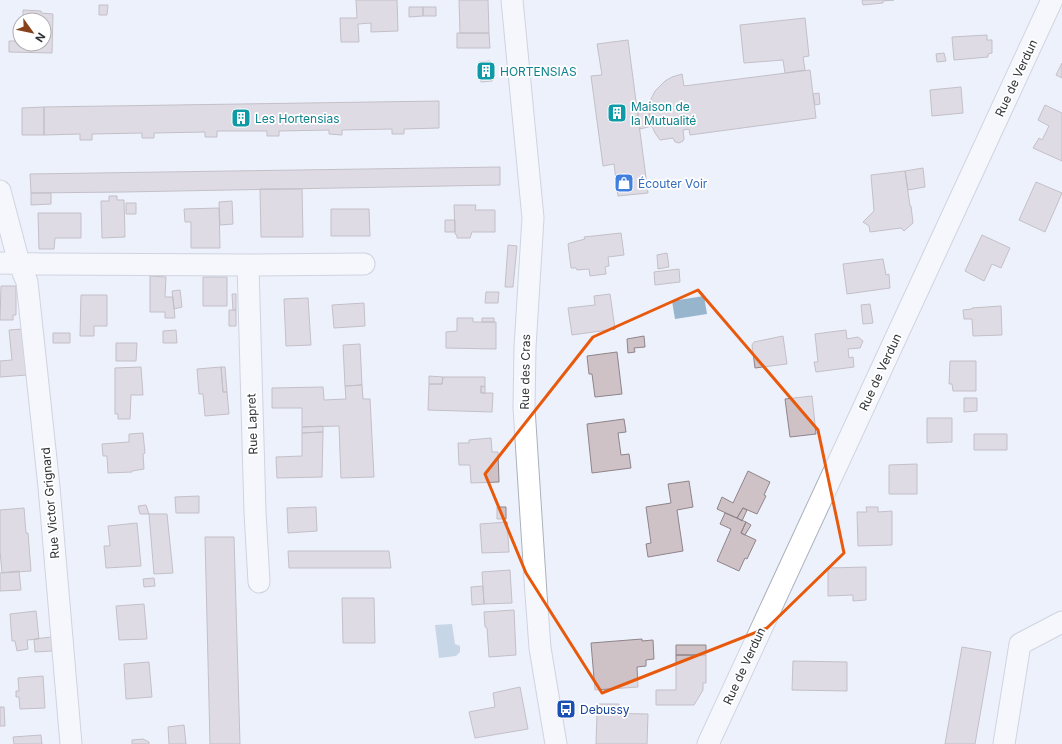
<svg xmlns="http://www.w3.org/2000/svg" width="1062" height="744" viewBox="0 0 1062 744" font-family="Inter,sans-serif">
<style>
.water{fill:#97b5cc}
.building{fill:#cfc2c7;stroke:#8f8489}
.lines{fill:none;stroke-linecap:round;stroke-linejoin:round}
.minor-casing{stroke:#abb1bb;stroke-width:23}
.minor{stroke:#fff;stroke-width:21}
.marked{fill:none;stroke:#e8590c;stroke-width:3;stroke-linejoin:round}
.labels{text-anchor:middle;dominant-baseline:central;stroke-width:3.5;stroke-linejoin:round;paint-order:stroke}
.culture-label{font-size:12px;fill:#0d838f;stroke:#fff;text-anchor:start}
.street-label{font-size:12px;fill:#313337;stroke:#fff}
.shop-label{font-size:12px;fill:#366cbe;stroke:#fff;text-anchor:start}
.transit-label{font-size:12px;fill:#164399;stroke:#fff;text-anchor:start}
</style>
<rect width="100%" height="100%" fill="#ecf1fc"/>
<path class="water" d="M704,296L707,314L675,319L672,301Z
M452,624L455,644L460,646V652L456,656L439,658L435,625Z"/>
<path class="building" d="M356,0H397L398,31L371,32V23L358,24L359,42H341L340,18H357Z
M459,0H488L489,33H460Z
M862,0H894L883,1V3L863,5Z
M99,5H108L107,15H99Z
M409,7H423V16L409,17Z
M423,7H436V16H423Z
M23,10L41,11V13L53,14L52,53L9,52V41H20V44H44V20H23Z
M805,18L809,56L803,57L805,70L785,73L783,60L744,63L740,25Z
M457,33H489L490,48H457Z
M987,35V40H992V53L988,54V57L954,60L952,37Z
M628,40L648,193L618,196L614,164L603,166L591,76L602,75L597,44Z
M944,53L946,61L937,62L936,54Z
M490,61L492,81L481,82L479,62Z
M1062,63V78L1056,75Z
M810,70L816,118L690,135L689,129L683,130L684,139L683,141L679,143L675,142L673,138L660,140L655,133L652,126L649,116L651,99L655,91L665,81L672,77L682,74L684,86Z
M961,87L963,113L932,116L930,90Z
M819,93L820,104L815,105L813,94Z
M439,101V128L404,129V134H392V129L342,130V135L329,134V130L279,131V136H267V131H217V137H205V132L154,133V138H142V133L92,134V140H80V134L44,135V107Z
M637,103L650,105L649,116L652,126L640,129Z
M1045,105L1062,113V161L1033,148L1039,138L1042,140L1049,126L1038,120Z
M44,107V135H22V108Z
M500,167V185L123,192L31,193L30,174Z
M923,168L925,187L908,190L905,171Z
M905,171L910,206H911L913,223L904,231L901,228L870,232L869,226L863,222L874,211L871,175Z
M1036,182L1062,193L1045,232L1019,220Z
M260,189H302L303,237H261Z
M31,193H51V204L31,205Z
M109,196H117V200H124L125,237L102,238L101,201H109Z
M232,201L233,224L220,225L219,202Z
M126,203H136V214H126Z
M454,205H476L475,210H495V232H472L470,238H457V235L455,234Z
M219,208L220,248H191V222H185L184,209Z
M331,209H369L370,236H331Z
M38,213H81V238H55L54,249H39Z
M445,220H455V232H445Z
M621,233L624,255L608,257L609,266L605,267L606,274L590,276L589,269L577,270L576,268H571L568,244L570,243L585,239L584,237Z
M982,235L1010,248L1001,268L992,264L984,281L965,271Z
M508,245L517,246L513,287H505Z
M667,253L669,267L658,269L657,255Z
M883,259L886,275L889,274L890,288L847,294L843,264Z
M679,269L680,282L655,285L654,272Z
M150,276L166,277L165,297H173L175,318H165V312H150Z
M203,277H227V306H203Z
M1,286H16V315H13V320H0Z
M180,290L182,307L174,309L172,291Z
M486,292H499L498,303H485Z
M232,294H236V310H233Z
M610,294L615,329L572,335L568,308L595,305L594,296Z
M81,295H107V326H94V336H80Z
M308,298L311,345L286,346L284,299Z
M364,303L365,326L334,328L332,305Z
M870,304L873,323L863,324L861,305Z
M1001,306L1002,335L973,336L972,319H964L963,310L972,309V308Z
M229,310H236V326H229Z
M457,318H473V322H496V349L446,348V332L457,331Z
M482,318H494V322H482Z
M23,329L27,375L0,377V361L12,360L9,330Z
M176,330L177,343H163V331Z
M846,330L847,339L858,337L863,341L860,348L848,349L849,358L853,357L854,367L816,372L814,362H818L815,334Z
M53,333H70V343H53Z
M644,336L645,347L634,348L635,352L628,353L627,339Z
M783,336L787,364L755,368L752,345L754,342Z
M116,343H137L136,361H116Z
M360,344L362,385L345,386L343,345Z
M617,352L622,394L595,397L592,374H589L587,356Z
M950,361H976V391H953L952,384H949Z
M141,367L143,395H131L130,419H118V414H115V368Z
M221,367L223,392H227L229,414L205,416L203,394H199L197,369Z
M221,367H225L227,392H223Z
M429,376L443,377L442,384H429Z
M443,377H485V387L481,386V393H493L492,412L428,410L429,384H442Z
M362,385L363,399H370L374,477L341,478L339,426L302,427V408H272V388L323,387L324,400L346,399L345,386Z
M481,386L485,387V393H481Z
M812,396L816,434L790,437L785,399Z
M964,398H977V411L964,412Z
M927,418H952V442L927,443Z
M624,419L626,432L618,433L621,455L629,454L631,468L592,473L587,424Z
M323,426V432L302,433V427Z
M323,432L322,477L277,478L276,457L302,456V433Z
M143,433L145,453L143,454L144,469L132,471V472L108,473L107,456H103L102,444L129,442V434Z
M974,434H1007V450H974Z
M491,438L492,452H498L499,482L471,483L470,465H459L458,443H469V440Z
M917,464V494H889V465Z
M748,471L770,482L764,495L766,496L757,514L743,508L737,518L717,509L722,497L733,503Z
M689,481L693,507L677,510L683,551L648,557L646,544L651,543L646,507L671,503L668,484Z
M199,496V513H176L175,497Z
M146,505L149,514H140L138,506Z
M316,507L317,531L288,533L287,508Z
M497,507H506V519H497Z
M866,507H878V512L892,511V545L858,546L857,512H867Z
M24,508L26,533H28L31,571L2,573L0,551V510Z
M743,508L747,510L742,521L737,518Z
M725,513L746,522L741,533L756,540L747,559L745,558L739,571L717,561L731,529L720,524Z
M149,514H167L173,573L154,574Z
M507,522L509,552L482,553L480,524Z
M746,522L751,525L745,535L741,533Z
M137,523L141,566L106,568L104,546H110L108,526Z
M205,537H234L240,744H210Z
M288,551H389L391,568H289Z
M866,567V600L853,601V595L828,596V568Z
M510,570L512,603L484,604L482,572Z
M19,571L21,590L0,591V573Z
M154,578L155,586L144,587L143,579Z
M483,586L484,604L472,605L471,587Z
M342,598H374L375,643H343Z
M144,604L147,639L119,640L116,606Z
M514,610L516,655L489,657L487,628L485,627L484,612Z
M36,611L39,639L27,640L28,649L17,651L15,641H12L10,614Z
M51,637L52,651L35,652L34,639Z
M642,639V641L653,640L654,659L646,660V666L637,667L638,687L595,690L591,643Z
M676,645H706V655H676Z
M962,647L991,652L975,744H945Z
M676,655H706V683H703V690L694,705H656V690H676Z
M793,661L847,662V691L792,690Z
M149,662L152,697L126,699L124,664Z
M43,676L45,708L20,709L19,697H16V691H19L18,678Z
M520,687L528,729L475,738L469,712L495,707L493,693Z
M597,704H619V713H597Z
M0,707H4L5,726H0Z
M597,713L648,714L647,744H596Z
M184,725L186,744H169L168,727Z
M41,735L42,744H14L13,737Z
M143,739L149,742V744H132V740Z"/>
<g class="lines">
<defs>
<path id="minor" d="M512,0L533,218L525,347L524,408L536,594L540,648L556,744
M0,191L19,263L27,282L49,487L71,744
M0,263L43,264L248,265L255,512L259,582
M248,265L364,264
M708,744L1052,0
M1004,744L1020,644L1062,622"/>
</defs>
<use href="#minor" class="minor-casing"/>
<use href="#minor" class="minor"/>
</g>
<path d="M0 0H1062V744H0ZM698,290L818,430L844,553L767,628L602,693L526,573L485,474L593,337Z" fill="#ecf1fc" fill-opacity=".55" fill-rule="evenodd"/>
<path class="marked" d="M698,290L818,430L844,553L767,628L602,693L526,573L485,474L593,337Z"/>
<defs>
<symbol id="building-square" viewBox="-11 -11 22 22"><rect x="-9" y="-9" width="18" height="18" rx="4" fill="#0f9aa8" stroke="#fff"/><path d="M-4-6H4V6H1V3H-1V6H-4ZM-2.5-4.3h1.7v1.8h-1.7ZM.8-4.3h1.7v1.8H.8ZM-2.5-1h1.7V.8h-1.7ZM.8-1h1.7V.8H.8Z" fill="#fff"/></symbol>
<symbol id="shop-square" viewBox="-11 -11 22 22"><rect x="-9" y="-9" width="18" height="18" rx="4" fill="#3f7fe0" stroke="#fff"/><path d="M-5-2.5h2.3a2.7 3.5 0 0 1 5.4 0H5L5.5 6h-11ZM-1.5-2.5h3a1.5 2.3 0 0 0-3 0Z" fill="#fff"/></symbol>
<symbol id="bus-square" viewBox="-11 -11 22 22"><rect x="-9" y="-9" width="18" height="18" rx="4" fill="#1a4fb4" stroke="#fff"/><path d="M-5-6H5V4H4V6H2V4H-2V6H-4V4H-5ZM-3.5-4V0h7V-4ZM-3.5 1.2v1.5H-2V1.2ZM2 1.2v1.5H3.5V1.2Z" fill="#fff"/></symbol>
</defs>
<g fill-rule="evenodd">
<use href="#building-square" x="475" y="60" width="22" height="22"/>
<use href="#building-square" x="606" y="102" width="22" height="22"/>
<use href="#building-square" x="230" y="107" width="22" height="22"/>
<use href="#shop-square" x="613" y="172" width="22" height="22"/>
<use href="#bus-square" x="555" y="698" width="22" height="22"/>
</g>
<g class="labels">
<g class="culture-label">
<text x="500" y="71">HORTENSIAS</text>
<text x="631" y="106">Maison de<tspan x="631" dy="14">la Mutualité</tspan></text>
<text x="255" y="118">Les Hortensias</text>
</g>
<g class="street-label">
<text transform="translate(1016 78) rotate(-65)">Rue de Verdun</text>
<text transform="translate(525 372) rotate(-89)">Rue des Cras</text>
<text transform="translate(880 372) rotate(-65)">Rue de Verdun</text>
<text transform="translate(252 424) rotate(-92)">Rue Lapret</text>
<text transform="translate(50 503) rotate(-95)">Rue Victor Grignard</text>
<text transform="translate(744 666) rotate(-65)">Rue de Verdun</text>
</g>
<g class="shop-label">
<text x="638" y="183">Écouter Voir</text>
</g>
<g class="transit-label">
<text x="580" y="709">Debussy</text>
</g>
</g>
<g transform="translate(32 32) rotate(123)"><circle r="19" fill="#ffffff" stroke="#adadaf"/>
<path d="M0-3L7 15L0 10L-7 15Z" fill="#88421b"/>
<text y="-6" font-size="11" font-weight="bold" text-anchor="middle" fill="#313337">N</text>
</g>
</svg>
